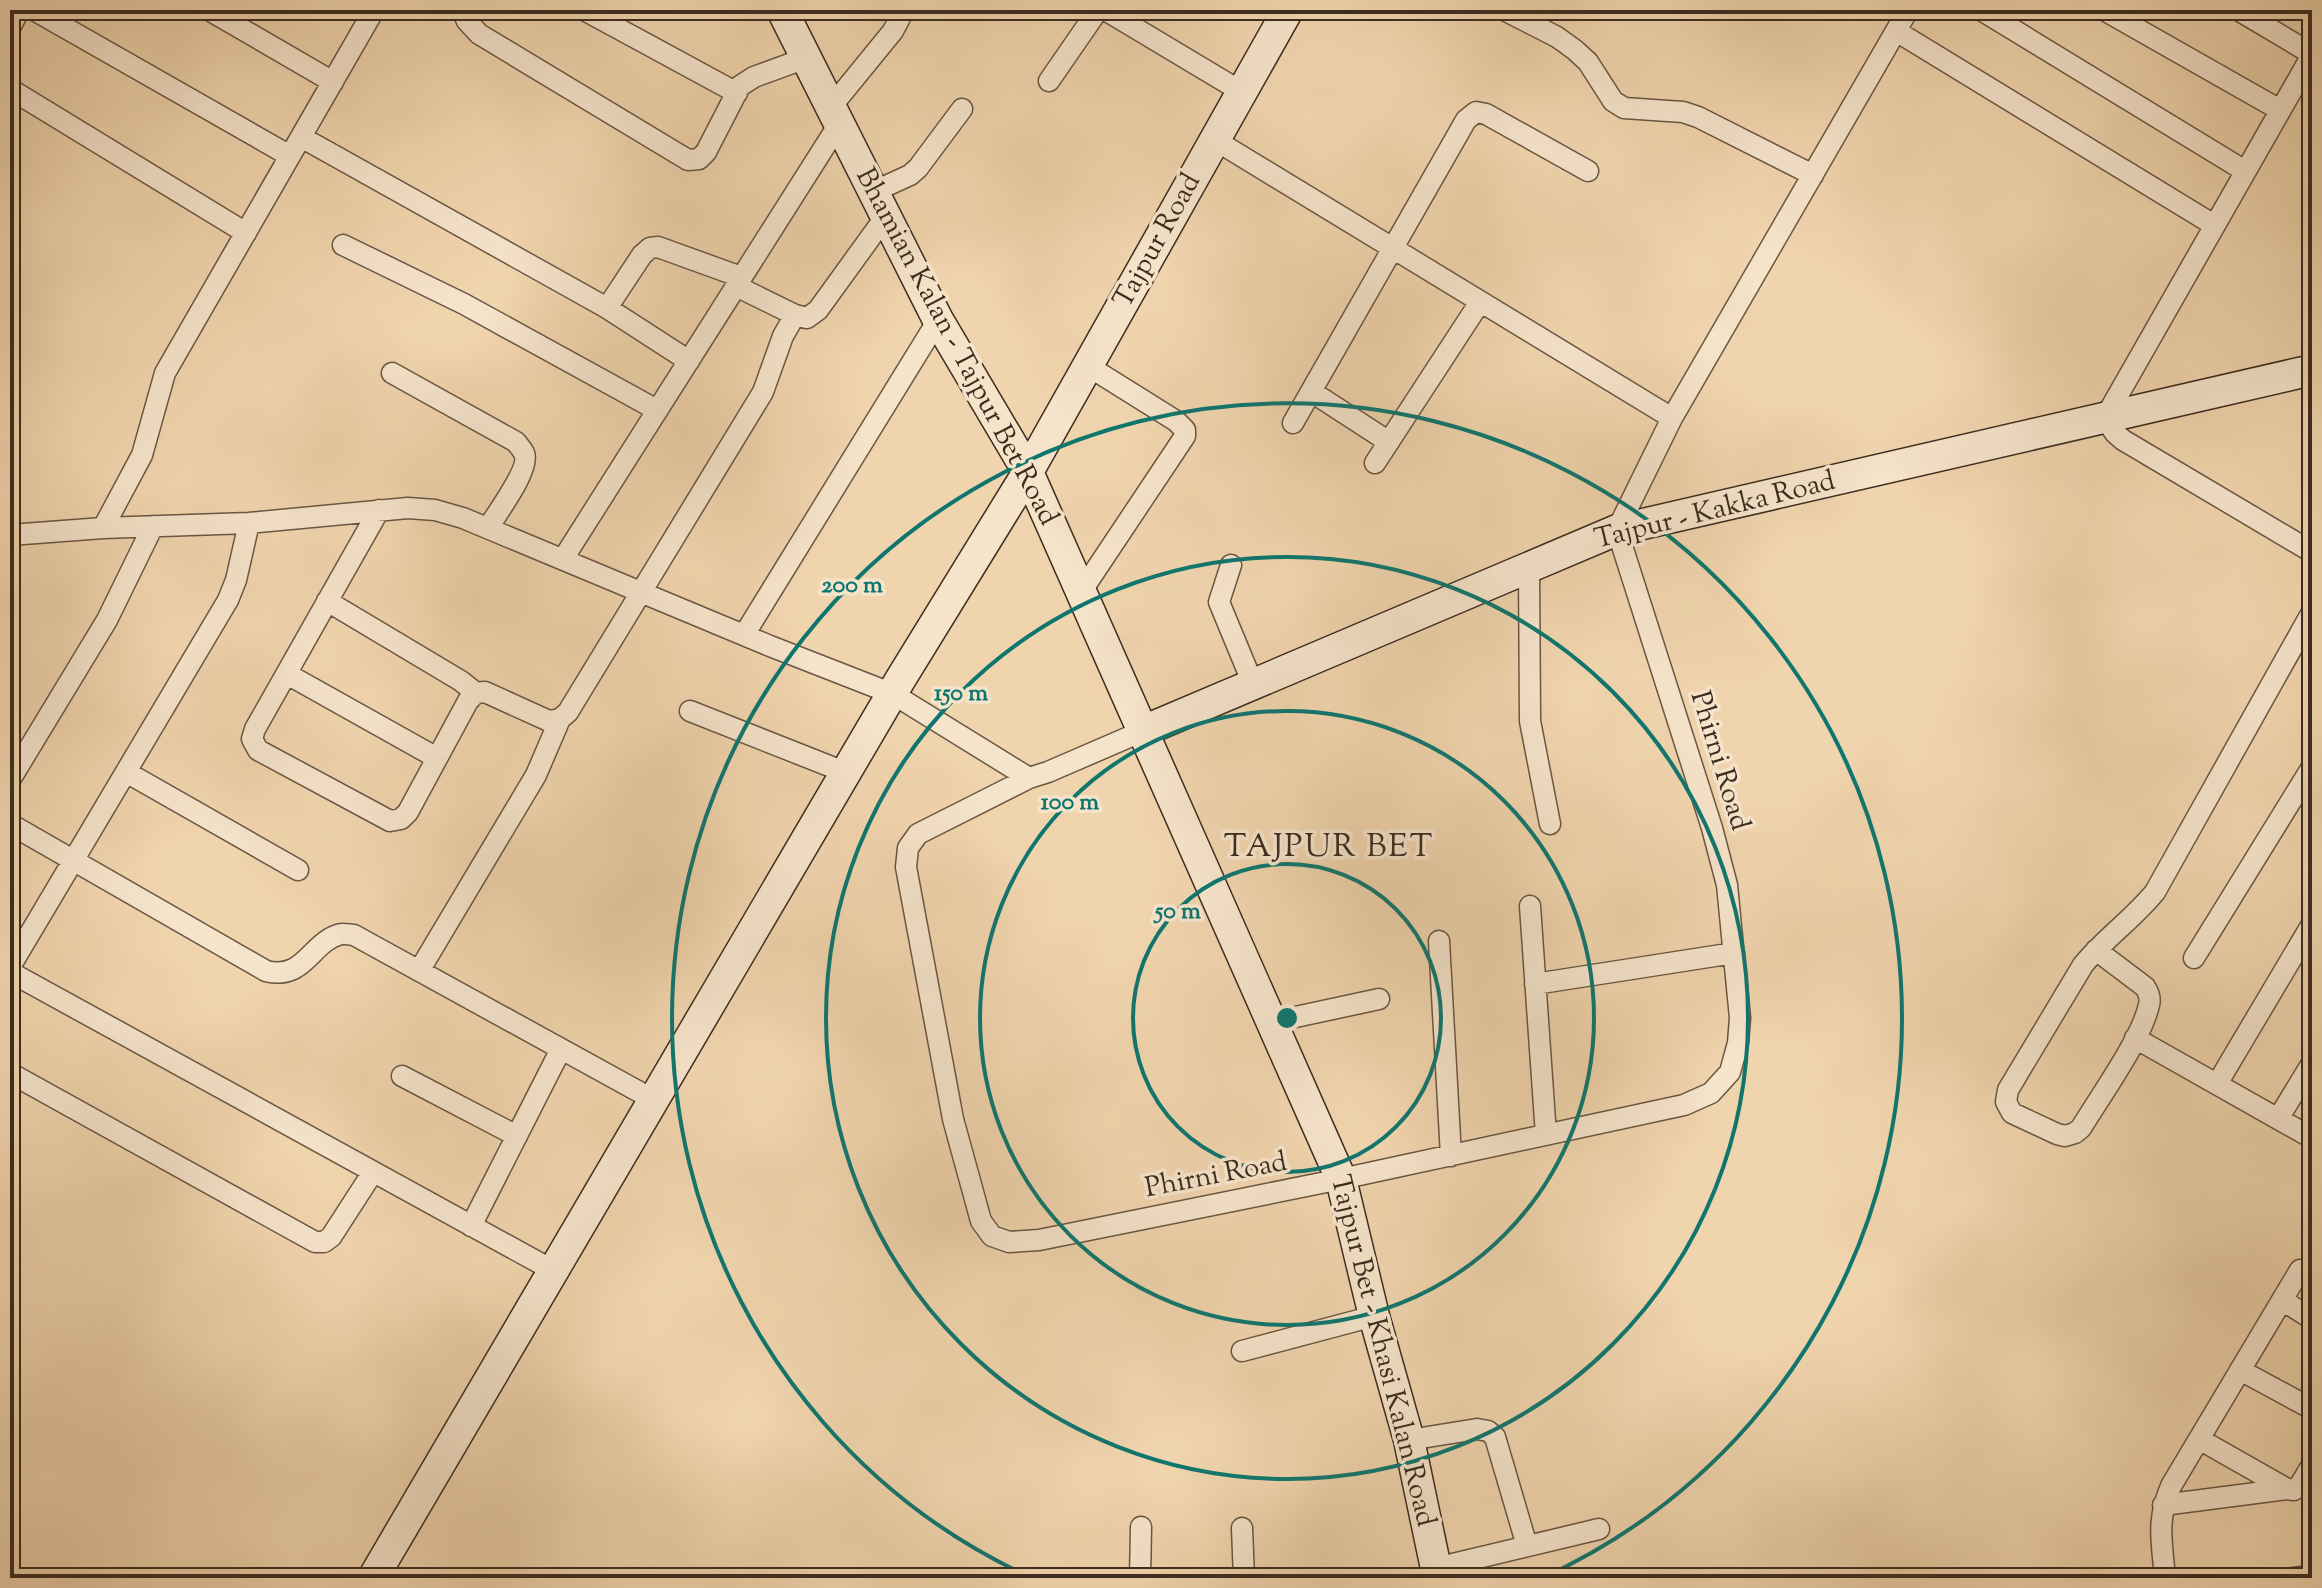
<svg xmlns="http://www.w3.org/2000/svg" width="2322" height="1588" viewBox="0 0 2322 1588" font-family="'Sorts Mill Goudy',serif">
<style>
.lines{fill:none;stroke-linecap:round;stroke-linejoin:round}
.street-casing{stroke:#695643;stroke-width:23}
.secondary-casing{stroke:#3c2c20;stroke-width:33}
.street{stroke:#f5e3ca;stroke-width:20}
.secondary{stroke:#f5e3ca;stroke-width:30}
.ring{fill:none;stroke:#0f766e;stroke-width:4}
.labels{text-anchor:middle;dominant-baseline:central;stroke-width:7;stroke-linejoin:round;paint-order:stroke}
.street-label{font-size:28px;fill:#3c2c20;stroke:#f5e3ca}
.quarter-label{font-size:32px;letter-spacing:2px;fill:#3c2c20;stroke:#f5e3ca}
.centre{fill:#0f766e;stroke:#f5e3ca;stroke-width:4}
.ring-label{font-size:24px;text-anchor:middle;font-weight:bold;fill:#0f766e;stroke:#f5e3ca;stroke-width:7;stroke-linejoin:round;paint-order:stroke}
</style>
<rect width="100%" height="100%" fill="#f0d4ad"/>
<filter id="stains"><feTurbulence type="fractalNoise" baseFrequency=".0025" numOctaves="4"/><feColorMatrix values="0 0 0 0 .2 0 0 0 0 .09 0 0 0 0 .02 0 0 0 .5 -.17"/></filter>
<radialGradient id="worn" r=".72"><stop offset=".6" stop-color="#630" stop-opacity="0"/><stop offset="1" stop-color="#630" stop-opacity=".3"/></radialGradient>
<g class="lines">
<defs>
<path id="street" d="M34,10L290,156
M209,10L333,82
M462,10L467,21L479,34L688,160L699,159L706,152L740,86L754,77L806,58
M584,10L737,93
M1105,10L1242,92
M1504,10L1557,37L1575,50L1588,62L1613,101L1624,108L1683,112L1698,117L1813,175
M1981,10L2245,171
M2104,10L2280,110
M2238,10L2312,54
M10,28L19,10
M1896,31L2214,225
M2312,55L2105,418L2115,433L2123,440L2312,552
M1049,81L1098,10
M10,89L246,233
M831,107L893,31L904,10
M301,137L607,308L689,361
M1215,140L1672,418
M873,192L910,175L918,168L962,109
M343,245L464,304L657,410
M736,286L795,315L807,318L818,310L886,216
M607,308L642,255L650,248L658,247L741,277
M392,373L516,442C519,446 522,449 524,453C531,468 497,513 488,528
M1312,392L1389,442
M1293,423L1466,120L1476,112L1486,114L1588,171
M1375,463L1480,302
M379,510L255,729L252,739L258,750L390,821L401,819L408,812L468,701L476,693L485,692L549,721L560,719L568,712L763,392L783,336L795,315
M103,528L142,455L165,373L374,10
M10,535L103,528L249,523L408,508L435,510L463,518L770,646L893,694L1029,778
M563,559L839,124
M1231,565L1219,602L1253,684
M1529,568L1530,721L1550,824
M1081,592L1185,436V430L1176,421L1088,366
M327,601L461,681L476,693
M744,635L938,320
M287,674L437,758
M690,711L847,773
M1143,731L1048,772L1029,778L918,834L908,848L906,867L953,1119L981,1221L992,1236L1009,1242L1039,1240L1341,1179L1684,1105L1711,1093L1730,1072L1738,1043L1740,1018L1727,885L1712,828L1617,530L1672,418L1908,10
M126,772L298,870
M10,780L107,620L153,526
M10,824L266,971C305,981 311,941 341,934C343,933 351,935 354,935L654,1100
M1530,906L1546,1135
M1439,941L1451,1156
M2096,950L2145,987C2149,993 2151,998 2149,1005C2141,1040 2101,1095 2081,1128L2075,1133L2065,1136L2057,1134L2012,1113L2006,1102L2008,1090L2083,965C2105,938 2133,919 2155,892L2312,612
M2194,958L2312,767
M10,967L228,600L236,580L249,523
M419,971L536,775L560,719
M10,972L554,1271
M1535,984L1734,953
M1272,1022L1379,999
M2135,1038L2312,1138
M10,1073L315,1242H324L331,1237L373,1172
M402,1076L517,1136
M2217,1084L2312,924
M2278,1119L2312,1063
M471,1226L561,1049
M2282,1300L2312,1319
M1242,1351L1374,1316
M2240,1370L2312,1409
M2199,1439L2287,1489L2294,1490L2300,1485L2312,1465
M1409,1440L1477,1429L1488,1431L1495,1437L1527,1546
M2163,1505L2287,1489
M1242,1528L1244,1578
M1436,1568L1599,1529
M1140,1578L1141,1527
M2165,1578C2162,1542 2156,1521 2171,1486L2300,1270
M2293,1578L2312,1576"/>
<path id="secondary" d="M782,10L938,320L1028,472L1341,1179L1374,1316L1409,1440L1438,1578
M1143,731L1617,530L2312,370
M373,1578L900,680L1028,472L1288,10"/>
</defs>
<use href="#street" class="street-casing"/>
<use href="#secondary" class="secondary-casing"/>
<use href="#street" class="street"/>
<use href="#secondary" class="secondary"/>
</g>
<g class="ring">
<circle cx="1287" cy="1018" r="154"/>
<circle cx="1287" cy="1018" r="307"/>
<circle cx="1287" cy="1018" r="461"/>
<path d="M1032 1578A615 615 0 1 1 1542 1578"/>
</g>
<g class="labels">
<g class="street-label">
<text transform="translate(1158 241) rotate(-61)">Tajpur Road</text>
<text transform="translate(956 347) rotate(62)">Bhamian Kalan - Tajpur Bet Road</text>
<text transform="translate(1715 511) rotate(-14)">Tajpur - Kakka Road</text>
<text transform="translate(1719 761) rotate(73)">Phirni Road</text>
<text transform="translate(1216 1176) rotate(-11)">Phirni Road</text>
<text transform="translate(1382 1351) rotate(76)">Tajpur Bet - Khasi Kalan Road</text>
</g>
<g class="quarter-label">
<text x="1329" y="848">TAJPUR BET</text>
</g>
</g>
<circle cx="1287" cy="1018" r="12" class="centre"/>
<g class="ring-label">
<text x="852" y="592">200 m</text>
<text x="961" y="700">150 m</text>
<text x="1070" y="809">100 m</text>
<text x="1178" y="918">50 m</text>
</g>
<rect width="2322" height="1588" fill="none" stroke="#f0d4ad" stroke-width="40"/>
<rect x="12" y="12" width="2298" height="1564" fill="none" stroke="#3c2c20" stroke-width="4"/>
<rect x="20" y="20" width="2282" height="1548" fill="none" stroke="#3c2c20" stroke-width="2"/>
<rect width="100%" height="100%" filter="url(#stains)"/>
<rect width="100%" height="100%" fill="url(#worn)"/>
</svg>
